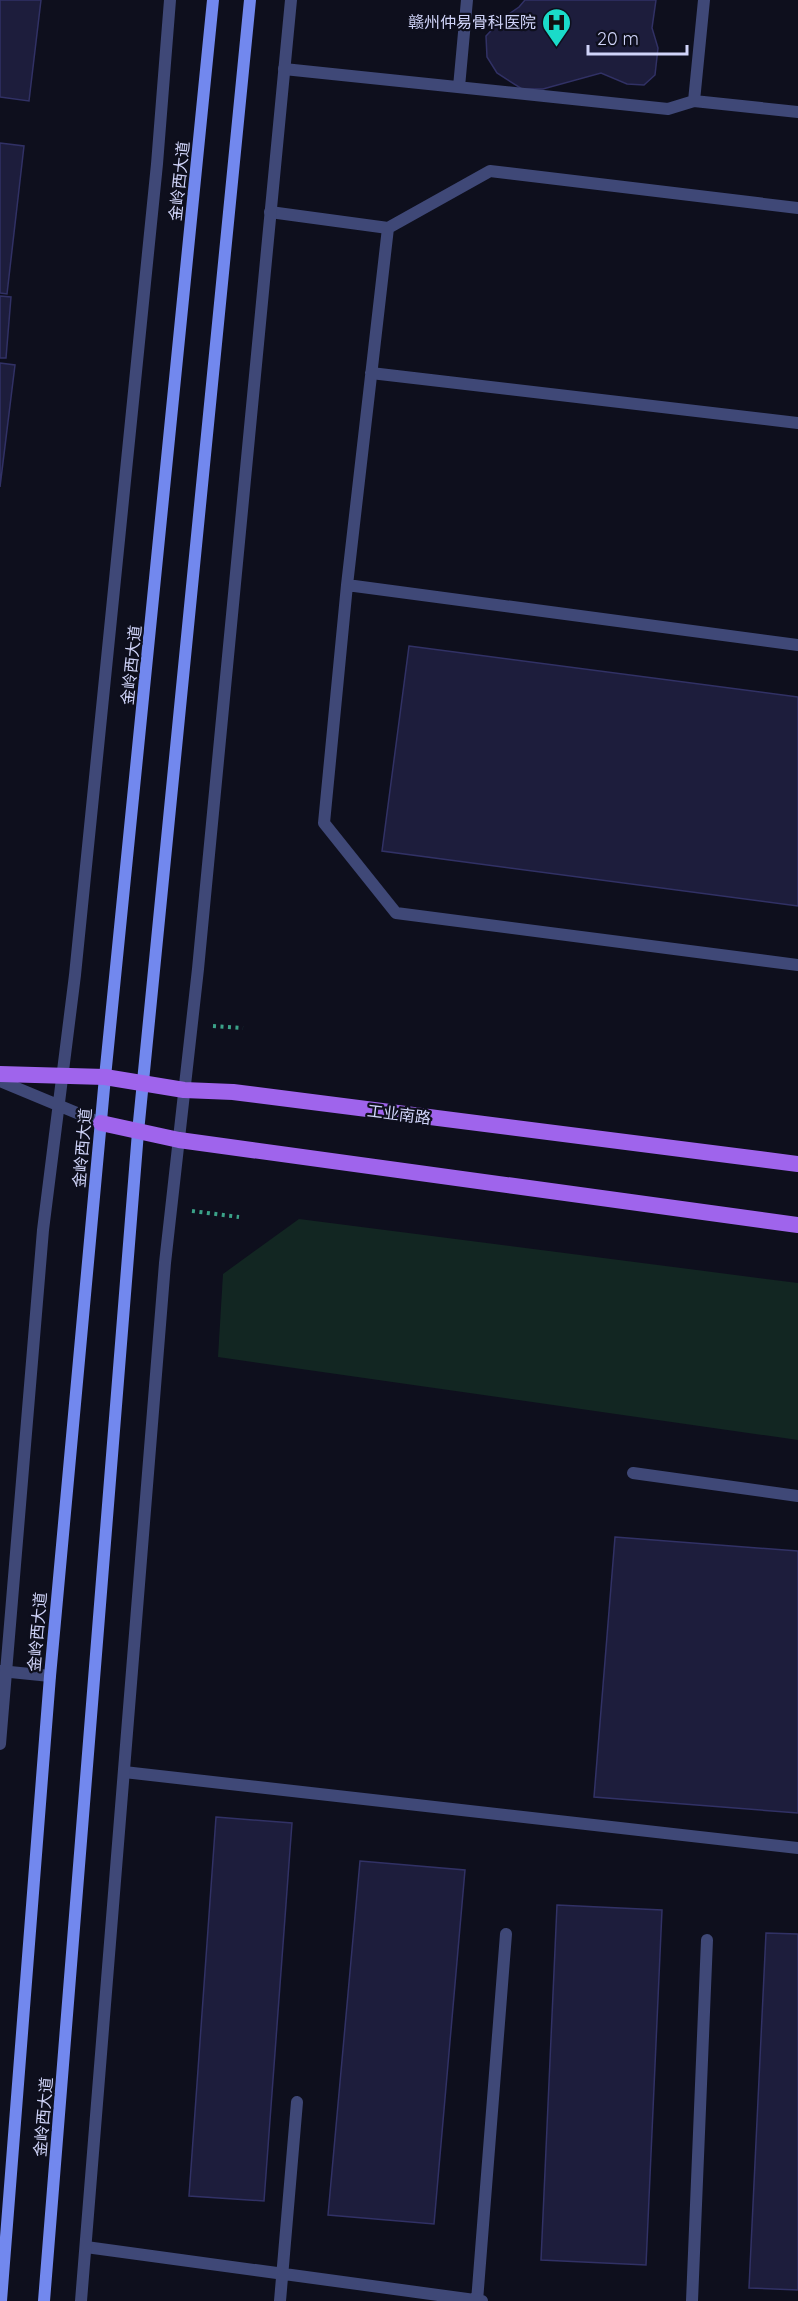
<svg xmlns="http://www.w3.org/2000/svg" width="798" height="2301" viewBox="0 0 798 2301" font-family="Quicksand,'Noto Sans SC',sans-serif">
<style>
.green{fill:#122622}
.building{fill:#1d1d3c;stroke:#313165;stroke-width:1.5}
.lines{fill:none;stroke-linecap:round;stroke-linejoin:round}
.path{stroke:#3ba288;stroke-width:4;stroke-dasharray:3 4.5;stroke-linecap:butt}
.service{stroke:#3f4877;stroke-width:12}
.minor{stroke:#3f4877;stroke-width:12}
.tertiary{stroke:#3f4877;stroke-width:12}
.secondary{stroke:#7288ee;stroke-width:12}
.primary{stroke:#9f64ec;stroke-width:16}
.labels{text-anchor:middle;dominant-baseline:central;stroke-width:4.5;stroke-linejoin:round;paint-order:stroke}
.poi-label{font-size:16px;fill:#d0d4f9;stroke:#0e0f1d;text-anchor:end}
.street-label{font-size:16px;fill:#d0d4f9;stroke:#0e0f1d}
</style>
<rect width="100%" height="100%" fill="#0e0f1d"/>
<path class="green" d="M299,1219L798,1283V1440L218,1357L223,1274Z"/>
<path class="building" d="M0,0H41L29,101L0,97Z
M525,0H656L652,28L658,48L655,75L644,85L627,84L601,73L543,89H522L497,73L487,57L486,36L503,18L519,7Z
M0,143L24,146L7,294L0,293Z
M0,296L11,297L6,358H0Z
M0,363L15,365L0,487Z
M409,646L798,697V906L382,851Z
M615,1537L798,1551V1813L594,1797Z
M216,1817L292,1823L264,2201L189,2196Z
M360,1861L465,1870L434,2224L328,2215Z
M557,1905L662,1910L646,2265L541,2260Z
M766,1933L798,1934V2290L749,2288Z"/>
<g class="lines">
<path class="path" d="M213,1026L243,1028
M192,1211L239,1217"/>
<path class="service" d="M284,69L668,109L694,101L798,112
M459,87L467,0
M694,101L704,0
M270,212L388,228L347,585L798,645
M388,228L490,171L798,208
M371,373L798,423
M347,585L324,823L396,913L798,965"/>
<path class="minor" d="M633,1473L798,1496
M0,1671L50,1676
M124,1772L798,1848
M86,2247L482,2301
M280,2301L297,2102
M477,2301L506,1934
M692,2301L707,1940"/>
<path class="tertiary" d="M0,1081L101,1123
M0,1744L43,1230L75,975L157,164L170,0
M81,2301L165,1263L198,969L291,0"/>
<path class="secondary" d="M1,2301L50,1676L105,1077L213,0
M44,2301L138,1132L250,0"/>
<path class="primary" d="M0,1074L105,1077L184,1090L233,1092L798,1164
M101,1123L179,1140L798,1225"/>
</g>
<defs>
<symbol id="hospital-pin" viewBox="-11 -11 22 30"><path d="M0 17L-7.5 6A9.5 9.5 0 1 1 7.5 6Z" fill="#1adbc9" stroke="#0e0f1d"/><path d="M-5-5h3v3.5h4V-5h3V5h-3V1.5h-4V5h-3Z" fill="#111"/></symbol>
</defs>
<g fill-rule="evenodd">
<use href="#hospital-pin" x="540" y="6" width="33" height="45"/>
</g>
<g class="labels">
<g class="poi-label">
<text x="536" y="22">赣州仲易骨科医院</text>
</g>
<g class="street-label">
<text transform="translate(179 181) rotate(-84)">金岭西大道</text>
<text transform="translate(131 665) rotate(-84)">金岭西大道</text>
<text transform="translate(399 1114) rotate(7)">工业南路</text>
<text transform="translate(82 1148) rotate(-85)">金岭西大道</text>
<text transform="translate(37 1632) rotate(-85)">金岭西大道</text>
<text transform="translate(43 2117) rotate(-85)">金岭西大道</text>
</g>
</g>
<path d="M588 45v9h99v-9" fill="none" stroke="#d0d4f9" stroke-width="3"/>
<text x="597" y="45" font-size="18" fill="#d0d4f9" stroke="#0e0f1d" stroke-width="4.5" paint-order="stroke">20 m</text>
</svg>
